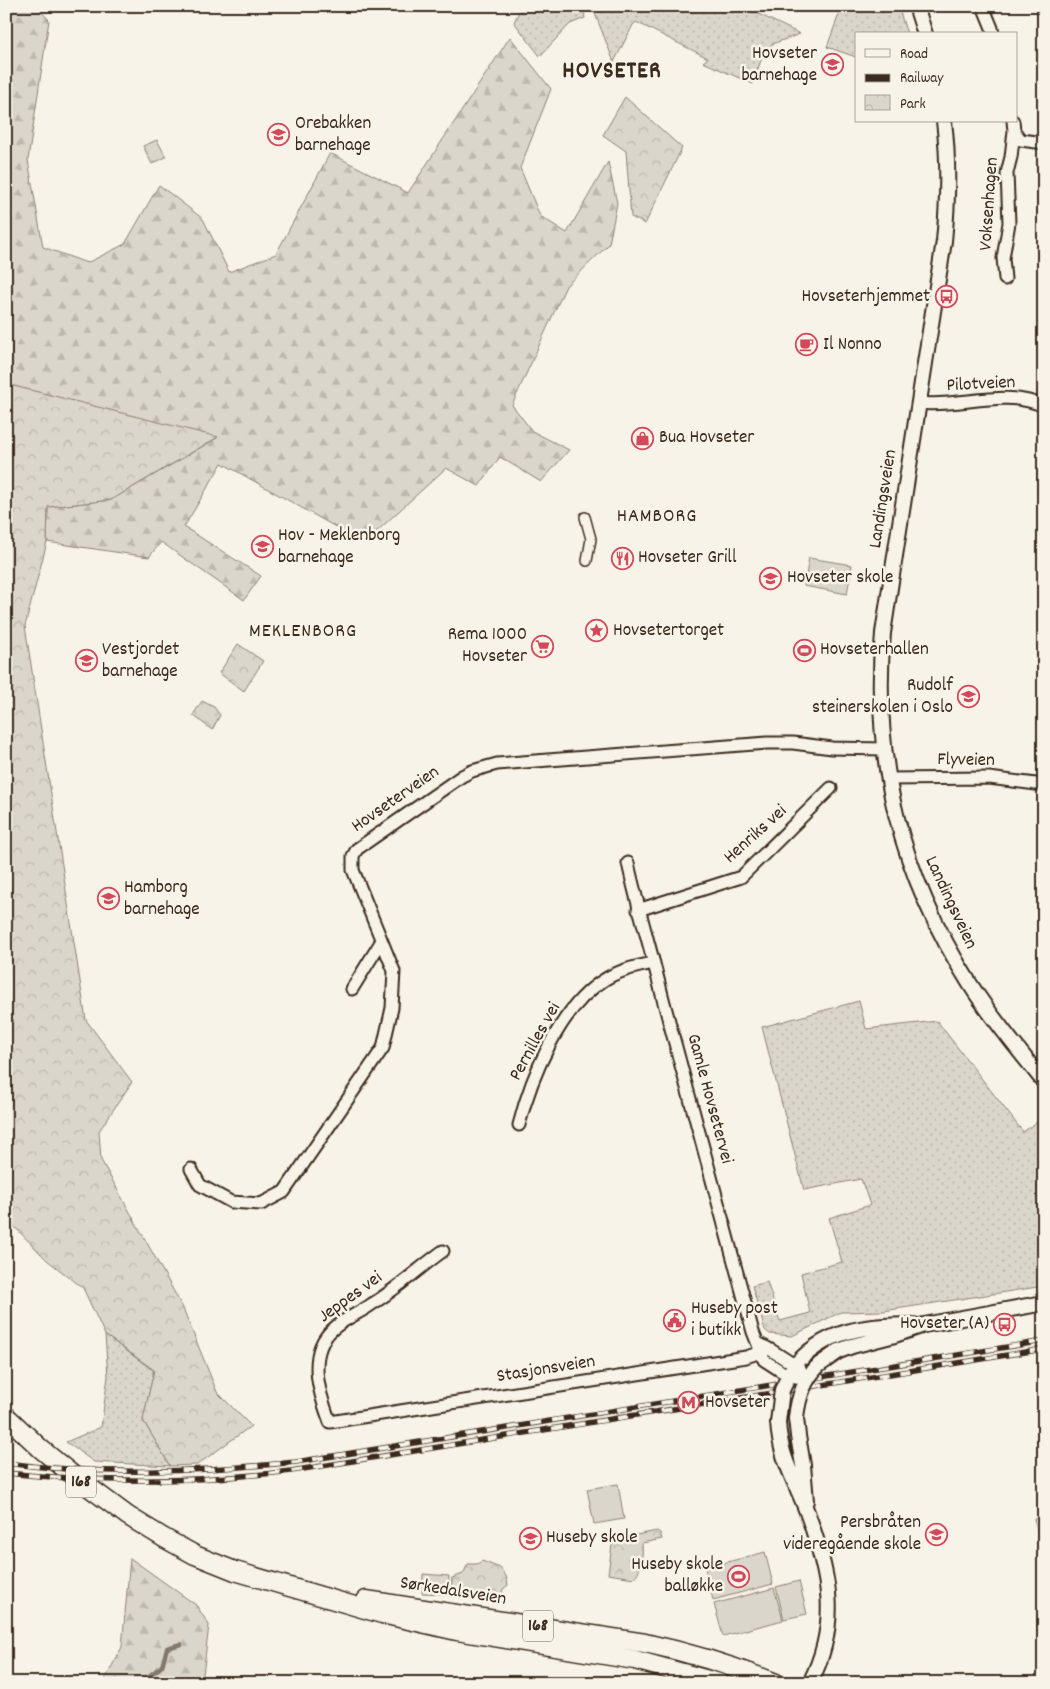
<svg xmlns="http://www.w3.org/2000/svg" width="1050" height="1689" viewBox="0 0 1050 1689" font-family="Dekko,sans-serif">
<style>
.grass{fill:url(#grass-dots);stroke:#8b8074}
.forest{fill:url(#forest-firs);stroke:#8b8074}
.park{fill:url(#park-crowns);stroke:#8b8074}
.pitch{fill:#dbd6cb;stroke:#8b8074}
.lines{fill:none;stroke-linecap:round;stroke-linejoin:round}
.stream{stroke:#84786c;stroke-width:4.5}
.pedestrian-casing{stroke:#3b2a1e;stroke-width:12}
.minor-casing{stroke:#3b2a1e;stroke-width:15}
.tertiary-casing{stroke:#3b2a1e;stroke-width:18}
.primary-casing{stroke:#3b2a1e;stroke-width:21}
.pedestrian{stroke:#f7f3e8;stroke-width:9}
.minor{stroke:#f7f3e8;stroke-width:11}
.tertiary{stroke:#f7f3e8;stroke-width:14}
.primary{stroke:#f7f3e8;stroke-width:18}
.rail-casing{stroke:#3b2a1e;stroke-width:5.5}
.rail{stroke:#f7f3e8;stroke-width:4;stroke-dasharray:11;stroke-linecap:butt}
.minor-bridge-casing{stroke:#3b2a1e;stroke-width:15;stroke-linecap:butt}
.tertiary-bridge-casing{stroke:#3b2a1e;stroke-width:18;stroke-linecap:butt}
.minor-bridge{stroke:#f7f3e8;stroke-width:11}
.tertiary-bridge{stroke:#f7f3e8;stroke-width:14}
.labels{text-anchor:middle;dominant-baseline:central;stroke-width:5;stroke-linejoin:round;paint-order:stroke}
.shield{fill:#f7f3e8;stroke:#73665b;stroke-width:1}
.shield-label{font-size:18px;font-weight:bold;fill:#3b2a1e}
.poi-label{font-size:19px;fill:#3b2a1e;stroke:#f7f3e8;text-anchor:start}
.street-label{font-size:19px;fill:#3b2a1e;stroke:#f7f3e8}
.neighbourhood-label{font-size:20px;letter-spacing:1px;fill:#3b2a1e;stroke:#f7f3e8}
.district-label{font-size:24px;font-weight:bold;letter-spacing:1px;fill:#3b2a1e;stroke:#f7f3e8}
</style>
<defs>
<pattern id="grass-dots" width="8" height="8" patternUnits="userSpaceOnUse" patternTransform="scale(1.25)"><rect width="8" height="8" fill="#dbd6cb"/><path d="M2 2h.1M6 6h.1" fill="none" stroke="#bdb8ae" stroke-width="1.8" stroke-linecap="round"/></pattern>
<pattern id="forest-firs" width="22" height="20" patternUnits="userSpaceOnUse" patternTransform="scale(1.25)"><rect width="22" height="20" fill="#dbd6cb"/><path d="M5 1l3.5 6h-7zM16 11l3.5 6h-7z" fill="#bdb8ae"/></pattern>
<pattern id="park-crowns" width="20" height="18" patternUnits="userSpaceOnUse" patternTransform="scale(1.25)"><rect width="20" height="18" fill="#dbd6cb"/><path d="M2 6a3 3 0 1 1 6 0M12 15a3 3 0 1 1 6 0" fill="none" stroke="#bdb8ae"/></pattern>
</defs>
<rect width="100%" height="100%" fill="#f7f3e8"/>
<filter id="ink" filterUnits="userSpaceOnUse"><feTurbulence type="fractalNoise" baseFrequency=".02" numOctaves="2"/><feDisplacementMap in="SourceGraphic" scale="10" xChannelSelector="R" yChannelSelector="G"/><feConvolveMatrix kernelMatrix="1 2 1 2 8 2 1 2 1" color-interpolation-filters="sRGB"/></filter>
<g filter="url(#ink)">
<path class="grass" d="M522,6H583L585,18L570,24L540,56L514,22Z
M592,6H742L800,34L772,44L761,60L753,84L703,62L708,58L636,22L633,25L614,62Z
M842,6H898L907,34H856V57L827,47Z
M859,1001L866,1029L937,1021L1023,1132L1044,1117V1286L883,1311L841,1312L792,1336L770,1334L765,1330L752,1286L767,1282L780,1321L810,1313L801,1273L842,1262L829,1218L870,1205L861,1179L804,1190L762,1027Z
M105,1335L154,1371L143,1420L170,1466L94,1462L66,1442L101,1427L108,1376Z"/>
<path class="forest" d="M26,6H36L49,20L28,160L43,247L87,263L125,244L159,185L203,219L229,272L276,254L330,153L408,193L510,37L551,89L520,168L540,216L567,233L608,162L617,203L609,244L566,286L512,405L532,431L569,450L541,482L500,457L479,486L446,468L364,543L222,463L184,527L261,576L244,600L161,542L149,557L47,542L48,507L111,500L217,438L6,384V12Z
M130,1558L196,1605L209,1625L202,1683H103L122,1647Z"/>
<path class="park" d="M625,97L682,148L645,224L631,217L626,151L603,135Z
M157,140L166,157L152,164L143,146Z
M6,384L218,437L111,500L48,507L47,542L25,626L86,1020L132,1082L99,1131L101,1160L182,1306L217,1392L251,1426L197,1465L170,1466L143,1420L154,1370L105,1335L83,1288L47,1260L6,1218Z
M238,644L263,661L244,691L219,673Z
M202,701L214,707L220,715L212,730L193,715Z
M657,1531L660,1533L662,1539L642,1543C643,1554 642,1569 634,1578L608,1574L612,1545L626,1537Z
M482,1561L500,1568L506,1576L508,1585L503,1589L502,1594H477L474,1599L450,1595L452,1578L463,1574L468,1564H477Z"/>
<path class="pitch" d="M809,558L852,565L847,594L804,586Z
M618,1484L624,1519L594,1524L587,1489Z
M1044,1516V1542L1041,1543L1034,1519Z
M765,1552L773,1584L713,1600L705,1568Z
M423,1574L449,1576L448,1594L422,1593Z
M799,1581L807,1614L784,1619L776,1587Z
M774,1588L783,1620L723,1636L714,1604Z"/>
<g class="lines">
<path class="stream" d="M143,1683L145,1679L162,1666L167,1648L181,1644"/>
<defs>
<path id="pedestrian" d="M585,517L591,539L587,561"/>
<path id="minor" d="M983,6L992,28L993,34
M1014,131L1021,140L1044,143
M1005,279L1003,258L1009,223L1007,173L1011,157L1014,131L1013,121
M918,403C960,408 1004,388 1044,406
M888,779L989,778L1044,785
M628,863C638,909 652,953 663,999C693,1110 723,1221 753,1332L764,1360L781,1371
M638,910L741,877L831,788
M352,989L381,942
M519,1125C531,1077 560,1007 604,980C619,970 637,966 654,963
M191,1169L200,1185L231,1202L261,1204L284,1192L383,1048L392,1008L394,971L353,870V856L357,849L462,776L472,771L497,764L767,743H793L832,748L884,749
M443,1251C419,1268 397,1289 372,1304C360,1313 345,1318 333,1329C306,1353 319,1393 330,1422L746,1357L755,1354L764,1347
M758,1343L771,1350L799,1368"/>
<path id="tertiary" d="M916,6L925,34
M944,121C949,162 948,201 944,241L883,633C872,763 901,875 970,984C992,1019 1019,1050 1044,1082
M819,1365L839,1351L852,1346L895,1335L924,1325L1044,1303
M792,1369C824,1329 866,1325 914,1325
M796,1418L798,1436L803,1465L806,1501
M778,1422C780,1459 795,1479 807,1512C829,1573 841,1622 810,1683"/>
<path id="primary" d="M6,1416L41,1449L74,1476L128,1516L164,1538L195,1555L235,1571L382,1614L457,1631L635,1660L719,1683
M366,1600L645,1643C691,1653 733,1666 776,1683"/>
</defs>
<use href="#pedestrian" class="pedestrian-casing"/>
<use href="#minor" class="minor-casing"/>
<use href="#tertiary" class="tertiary-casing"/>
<use href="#primary" class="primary-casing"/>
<use href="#pedestrian" class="pedestrian"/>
<use href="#minor" class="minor"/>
<use href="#tertiary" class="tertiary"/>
<use href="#primary" class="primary"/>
<defs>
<path id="rail" d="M6,1463C103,1476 199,1472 296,1462L1044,1341
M6,1473C103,1483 195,1483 291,1471L1044,1349"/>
</defs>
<use href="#rail" class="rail-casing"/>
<use href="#rail" class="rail"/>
<defs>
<path id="minor-bridge" d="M799,1368L807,1378
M781,1371C790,1377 797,1378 807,1378"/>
<path id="tertiary-bridge" d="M796,1418C798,1398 804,1379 819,1365
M778,1422L782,1390L792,1369"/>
</defs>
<use href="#minor-bridge" class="minor-bridge-casing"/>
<use href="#tertiary-bridge" class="tertiary-bridge-casing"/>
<use href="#minor-bridge" class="minor-bridge"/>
<use href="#tertiary-bridge" class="tertiary-bridge"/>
</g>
</g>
<defs>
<symbol id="school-ring" viewBox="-11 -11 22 22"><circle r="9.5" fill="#f7f3e8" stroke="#d1495b" stroke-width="1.5"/><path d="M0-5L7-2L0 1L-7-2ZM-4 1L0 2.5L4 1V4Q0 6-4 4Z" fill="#d1495b"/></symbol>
<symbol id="bus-ring" viewBox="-11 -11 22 22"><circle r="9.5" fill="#f7f3e8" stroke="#d1495b" stroke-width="1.5"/><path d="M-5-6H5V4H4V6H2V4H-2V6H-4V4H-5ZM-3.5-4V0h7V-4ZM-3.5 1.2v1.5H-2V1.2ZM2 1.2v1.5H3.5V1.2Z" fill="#d1495b"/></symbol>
<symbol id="cafe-ring" viewBox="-11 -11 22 22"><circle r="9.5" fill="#f7f3e8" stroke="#d1495b" stroke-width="1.5"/><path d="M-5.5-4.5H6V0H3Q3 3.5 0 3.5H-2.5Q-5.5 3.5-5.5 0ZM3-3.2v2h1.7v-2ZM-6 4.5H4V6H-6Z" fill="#d1495b"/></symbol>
<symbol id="shop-ring" viewBox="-11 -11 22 22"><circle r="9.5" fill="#f7f3e8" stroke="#d1495b" stroke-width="1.5"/><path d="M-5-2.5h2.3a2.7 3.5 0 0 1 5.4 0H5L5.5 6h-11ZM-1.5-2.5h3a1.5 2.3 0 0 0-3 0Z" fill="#d1495b"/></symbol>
<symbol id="restaurant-ring" viewBox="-11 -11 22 22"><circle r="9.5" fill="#f7f3e8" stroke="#d1495b" stroke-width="1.5"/><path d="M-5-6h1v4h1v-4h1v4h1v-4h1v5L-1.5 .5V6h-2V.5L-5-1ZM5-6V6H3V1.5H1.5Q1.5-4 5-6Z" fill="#d1495b"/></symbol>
<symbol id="sight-ring" viewBox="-11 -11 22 22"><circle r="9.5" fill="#f7f3e8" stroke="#d1495b" stroke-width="1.5"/><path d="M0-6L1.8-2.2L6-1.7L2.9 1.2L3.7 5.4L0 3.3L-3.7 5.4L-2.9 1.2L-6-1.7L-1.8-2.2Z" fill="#d1495b"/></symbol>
<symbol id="supermarket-ring" viewBox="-11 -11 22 22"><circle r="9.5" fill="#f7f3e8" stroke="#d1495b" stroke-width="1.5"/><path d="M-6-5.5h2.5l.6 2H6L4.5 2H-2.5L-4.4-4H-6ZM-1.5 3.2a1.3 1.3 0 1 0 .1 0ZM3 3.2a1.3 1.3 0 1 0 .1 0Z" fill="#d1495b"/></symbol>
<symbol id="stadium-ring" viewBox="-11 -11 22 22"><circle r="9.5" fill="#f7f3e8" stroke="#d1495b" stroke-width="1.5"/><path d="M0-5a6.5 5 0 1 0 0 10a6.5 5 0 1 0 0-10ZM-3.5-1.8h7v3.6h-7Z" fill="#d1495b"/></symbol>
<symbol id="civic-ring" viewBox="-11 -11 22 22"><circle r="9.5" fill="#f7f3e8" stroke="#d1495b" stroke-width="1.5"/><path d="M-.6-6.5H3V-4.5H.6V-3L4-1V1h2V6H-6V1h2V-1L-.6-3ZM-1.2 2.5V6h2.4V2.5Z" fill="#d1495b"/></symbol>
<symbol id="metro-ring" viewBox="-11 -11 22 22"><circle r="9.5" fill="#f7f3e8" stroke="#d1495b" stroke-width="1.5"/><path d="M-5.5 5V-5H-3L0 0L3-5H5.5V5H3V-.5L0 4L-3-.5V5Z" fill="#d1495b"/></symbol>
</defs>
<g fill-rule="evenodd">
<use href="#school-ring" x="820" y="52" width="25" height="25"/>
<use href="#school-ring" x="266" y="122" width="25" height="25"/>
<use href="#bus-ring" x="934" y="284" width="25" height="25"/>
<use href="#cafe-ring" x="794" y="332" width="25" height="25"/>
<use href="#shop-ring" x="630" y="426" width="25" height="25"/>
<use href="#school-ring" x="250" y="534" width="25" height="25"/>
<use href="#restaurant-ring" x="610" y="546" width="25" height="25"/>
<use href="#school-ring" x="758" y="566" width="25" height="25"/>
<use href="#sight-ring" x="584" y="618" width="25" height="25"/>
<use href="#supermarket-ring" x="530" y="634" width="25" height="25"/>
<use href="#stadium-ring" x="792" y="638" width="25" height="25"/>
<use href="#school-ring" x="74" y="648" width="25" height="25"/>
<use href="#school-ring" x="956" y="684" width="25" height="25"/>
<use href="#school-ring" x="96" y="886" width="25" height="25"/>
<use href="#civic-ring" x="662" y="1308" width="25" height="25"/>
<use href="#bus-ring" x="992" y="1312" width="25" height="25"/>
<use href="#metro-ring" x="676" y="1390" width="25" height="25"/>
<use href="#school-ring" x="924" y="1522" width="25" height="25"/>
<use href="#school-ring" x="518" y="1526" width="25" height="25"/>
<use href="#stadium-ring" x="726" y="1564" width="25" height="25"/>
</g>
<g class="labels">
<g class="shield">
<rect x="66" y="1466.5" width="30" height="31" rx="4"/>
<rect x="523" y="1610.5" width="30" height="31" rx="4"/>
</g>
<g class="shield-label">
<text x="81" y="1482">168</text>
<text x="538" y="1626">168</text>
</g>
<g class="poi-label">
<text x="817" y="54" text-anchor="end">Hovseter<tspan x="817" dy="22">barnehage</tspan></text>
<text x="295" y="124">Orebakken<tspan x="295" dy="22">barnehage</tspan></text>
<text x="930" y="297" text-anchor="end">Hovseterhjemmet</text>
<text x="823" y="345">Il Nonno</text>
<text x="659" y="438">Bua Hovseter</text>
<text x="278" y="536">Hov - Meklenborg<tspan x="278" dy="22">barnehage</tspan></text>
<text x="638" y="558">Hovseter Grill</text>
<text x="787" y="578">Hovseter skole</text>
<text x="613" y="631">Hovsetertorget</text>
<text x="527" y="635" text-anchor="end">Rema 1000<tspan x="527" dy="22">Hovseter</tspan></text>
<text x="102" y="650">Vestjordet<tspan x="102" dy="22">barnehage</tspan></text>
<text x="820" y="650">Hovseterhallen</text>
<text x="953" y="686" text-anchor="end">Rudolf<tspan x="953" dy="22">steinerskolen i Oslo</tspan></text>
<text x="124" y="888">Hamborg<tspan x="124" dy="22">barnehage</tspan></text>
<text x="691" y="1309">Huseby post<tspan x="691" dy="22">i butikk</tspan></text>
<text x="989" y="1324" text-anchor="end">Hovseter (A)</text>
<text x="705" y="1403">Hovseter</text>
<text x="921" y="1523" text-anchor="end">Persbråten<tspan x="921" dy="22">videregående skole</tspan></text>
<text x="546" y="1538">Huseby skole</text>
<text x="723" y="1565" text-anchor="end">Huseby skole<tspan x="723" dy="22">balløkke</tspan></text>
</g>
<g class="street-label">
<text transform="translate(990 204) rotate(-86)">Voksenhagen</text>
<text transform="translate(981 385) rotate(-3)">Pilotveien</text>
<text transform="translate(884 499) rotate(-81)">Landingsveien</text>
<text transform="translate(966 761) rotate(1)">Flyveien</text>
<text transform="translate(396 800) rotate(-35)">Hovseterveien</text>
<text transform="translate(756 835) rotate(-42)">Henriks vei</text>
<text transform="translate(950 903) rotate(65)">Landingsveien</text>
<text transform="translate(536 1042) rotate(-61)">Pernilles vei</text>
<text transform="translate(709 1099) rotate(75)">Gamle Hovsetervei</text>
<text transform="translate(351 1298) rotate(-36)">Jeppes vei</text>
<text transform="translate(546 1370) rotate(-9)">Stasjonsveien</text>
<text transform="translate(453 1592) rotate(9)">Sørkedalsveien</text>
</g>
<g class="neighbourhood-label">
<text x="657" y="517">HAMBORG</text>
<text x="303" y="632">MEKLENBORG</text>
</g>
<g class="district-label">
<text x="612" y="72">HOVSETER</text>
</g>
</g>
<rect width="1050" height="1689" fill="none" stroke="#f7f3e8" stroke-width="25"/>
<rect x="12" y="12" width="1025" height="1664" fill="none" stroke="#3b2a1e" stroke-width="2" filter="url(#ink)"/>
<rect x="855" y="32" width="162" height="90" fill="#f7f3e8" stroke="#aca397"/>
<rect x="865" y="49" width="25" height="8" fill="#f7f3e8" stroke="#aca397"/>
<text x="900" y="58" font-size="15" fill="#3b2a1e">Road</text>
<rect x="865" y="74" width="25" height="8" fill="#3b2a1e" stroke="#aca397"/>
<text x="900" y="82" font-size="15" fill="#3b2a1e">Railway</text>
<rect x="865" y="95" width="25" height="15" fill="url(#park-crowns)" stroke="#aca397"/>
<text x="900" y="108" font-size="15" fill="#3b2a1e">Park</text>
</svg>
